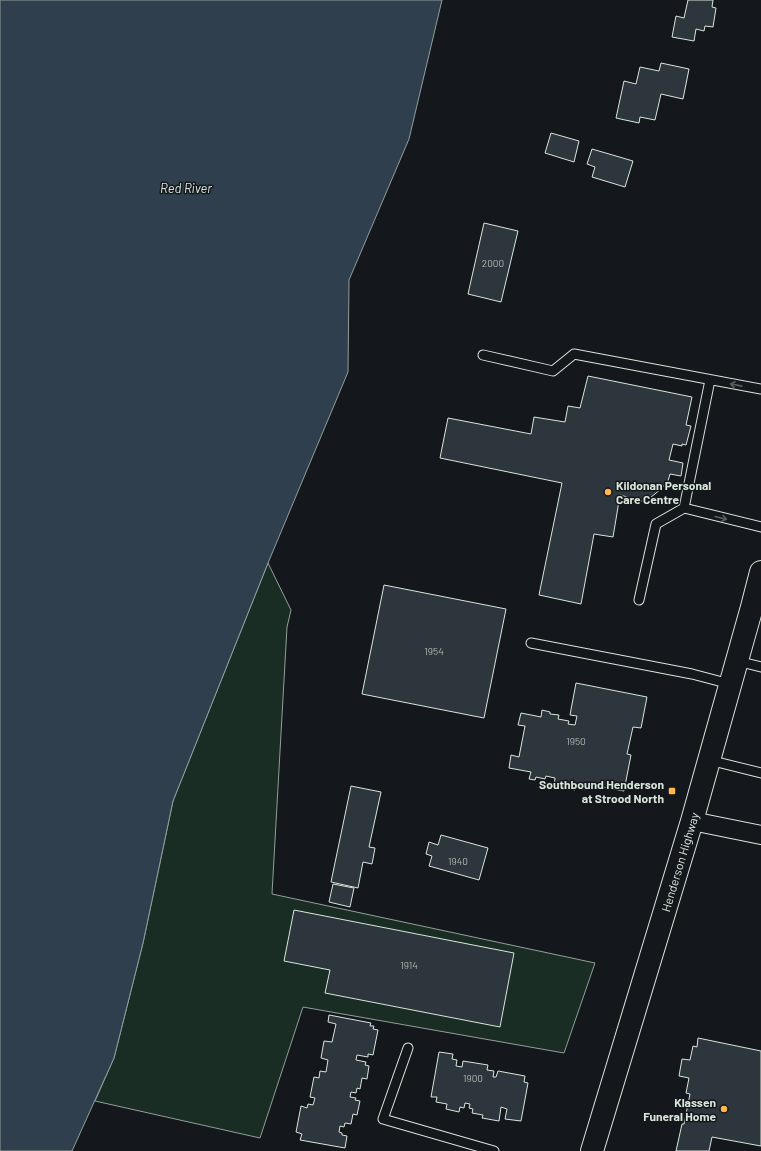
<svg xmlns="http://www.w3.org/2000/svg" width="761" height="1151" viewBox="0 0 761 1151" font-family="Barlow,sans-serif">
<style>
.green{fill:#1a2d24;stroke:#939e99}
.water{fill:#2f3f4d;stroke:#939e99}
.building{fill:#2c363c;stroke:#d8e6dc}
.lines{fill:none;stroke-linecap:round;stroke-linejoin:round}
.lane-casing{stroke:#d8e6dc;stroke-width:11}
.street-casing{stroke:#d8e6dc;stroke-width:20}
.secondary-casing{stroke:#d8e6dc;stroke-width:24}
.lane{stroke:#14181c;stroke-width:9}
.street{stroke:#14181c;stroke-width:18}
.secondary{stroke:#14181c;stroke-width:22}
.oneway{stroke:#59605f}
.poi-dot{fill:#ffb74d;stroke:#14181c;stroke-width:1.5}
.labels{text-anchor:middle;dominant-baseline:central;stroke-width:3;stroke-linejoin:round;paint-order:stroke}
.number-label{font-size:10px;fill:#adbab4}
.poi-label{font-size:12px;font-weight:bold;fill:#d8e6dc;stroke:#14181c;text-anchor:end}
.street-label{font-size:12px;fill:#d8e6dc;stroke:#14181c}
.water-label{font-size:13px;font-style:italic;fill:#d8e6dc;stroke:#14181c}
</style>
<rect width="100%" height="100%" fill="#14181c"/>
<path class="green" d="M268,563L291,610L287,627L272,894L595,963L564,1053L303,1007L260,1138L95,1101L114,1058L143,943L173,801Z"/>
<path class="water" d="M0,0H442L409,139L349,280L348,372L268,563L173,801L143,943L114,1058L72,1151H0Z"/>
<path class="building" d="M688,0H713L712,7L716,8L713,27L705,26L704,31L696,29L694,41L672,37L676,16L684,18Z
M661,63L689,69L683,99L661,94L655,120L640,117L639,123L616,118L624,81L636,84L640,67L659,71Z
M551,133L579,141L574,162L545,153Z
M592,149L633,161L625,187L592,177L595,167L587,164Z
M484,223L518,231L501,302L468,294Z
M588,376L692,397L686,425L691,426L686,445L682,444V446L673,444L669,460L683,463L681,476L670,474L668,481L661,489L650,498L639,502H626L627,497L620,495L613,537L594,534L581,604L539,595L562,483L440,458L448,418L531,434L534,417L565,422L568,406L580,408Z
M384,585L506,609L484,718L362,694Z
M576,683L647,697L641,728L633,727L627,754L631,755L624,791L586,784L585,789L576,787L575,790L554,786L555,778L546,776L545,779L536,777L535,780L529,779L531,772L509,768L511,755L519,757L525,726L518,725L521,713L541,717L542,710L550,712V714L559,715L558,719L569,721L568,724L575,725L577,716L570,715Z
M351,786L381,792L369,847L375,848L372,864L363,862L358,888L331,882Z
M441,835L488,848L479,880L429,866L432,856L426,854L429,842L438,845Z
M333,884L354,888L350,907L329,902Z
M294,910L514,953L500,1027L325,993L330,970L284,961Z
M329,1015L371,1023L370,1026H374L373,1029L378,1030L373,1055L368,1054V1057L357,1055L356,1060L366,1062L365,1065L369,1066L367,1079L362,1078L360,1089L357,1088L356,1093L351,1092L350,1097L356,1098L355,1100L360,1101L357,1115L353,1114L351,1124L345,1123L344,1127L340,1126L339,1132L342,1133V1135L347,1136L345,1148L300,1140L302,1134L296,1132L301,1106L307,1108L308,1104L313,1105L315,1098L310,1097L314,1077L319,1078L320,1071L326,1072L328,1060L321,1058L324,1041L332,1042L336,1024L328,1022Z
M698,1038L761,1051V1146L712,1137L709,1151H676L682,1124H684L690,1094L686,1093L689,1078L679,1076L682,1059L690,1060L693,1046L697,1047Z
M439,1052L453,1054L452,1059L457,1060L456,1066L462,1067L463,1061L488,1065L487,1070L494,1071L493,1077H496L498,1071L525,1076L524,1082L528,1083L521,1121L505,1119L507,1109L501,1107L499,1121L482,1118L483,1115L472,1113L473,1109L469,1108L470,1104L465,1103L464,1108L460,1107L459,1112L446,1109L447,1104L436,1102L437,1097H431Z"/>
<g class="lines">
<defs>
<path id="lane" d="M483,355L553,371L574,354L761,389
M684,508L710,380
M639,600L656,524L684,508L761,527
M531,643L692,674L730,684
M737,661L761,667
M709,760L761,773
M408,1048L383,1119L494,1151"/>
<path id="street" d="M692,821L761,835"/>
<g id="secondary">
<path id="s1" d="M592,1151L692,821L752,607L761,572"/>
</g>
</defs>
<use href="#lane" class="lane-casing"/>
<use href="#street" class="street-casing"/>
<use href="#secondary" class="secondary-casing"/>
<use href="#lane" class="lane"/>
<use href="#street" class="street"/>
<use href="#secondary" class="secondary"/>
</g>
<defs><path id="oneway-shaft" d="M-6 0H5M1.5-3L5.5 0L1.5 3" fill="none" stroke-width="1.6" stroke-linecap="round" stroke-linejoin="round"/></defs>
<g class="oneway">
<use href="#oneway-shaft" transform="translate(736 385) rotate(-169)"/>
<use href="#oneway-shaft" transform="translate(721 518) rotate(14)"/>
</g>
<g class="poi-dot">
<circle cx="608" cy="492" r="4"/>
<rect x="668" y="787" width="8" height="8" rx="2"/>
<circle cx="724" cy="1109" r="4"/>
</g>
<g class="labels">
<g class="number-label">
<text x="493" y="263">2000</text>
<text x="434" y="651">1954</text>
<text x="576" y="741">1950</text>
<text x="458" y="861">1940</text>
<text x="409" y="965">1914</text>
<text x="473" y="1078">1900</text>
</g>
<g class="poi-label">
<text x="616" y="485" text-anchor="start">Kildonan Personal<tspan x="616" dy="14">Care Centre</tspan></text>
<text x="664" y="784">Southbound Henderson<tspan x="664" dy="14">at Strood North</tspan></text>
<text x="716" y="1102">Klassen<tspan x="716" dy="14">Funeral Home</tspan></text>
</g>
<g class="street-label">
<text stroke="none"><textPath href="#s1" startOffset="302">Henderson Highway</textPath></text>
</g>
<g class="water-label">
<text x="186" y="188">Red River</text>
</g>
</g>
</svg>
